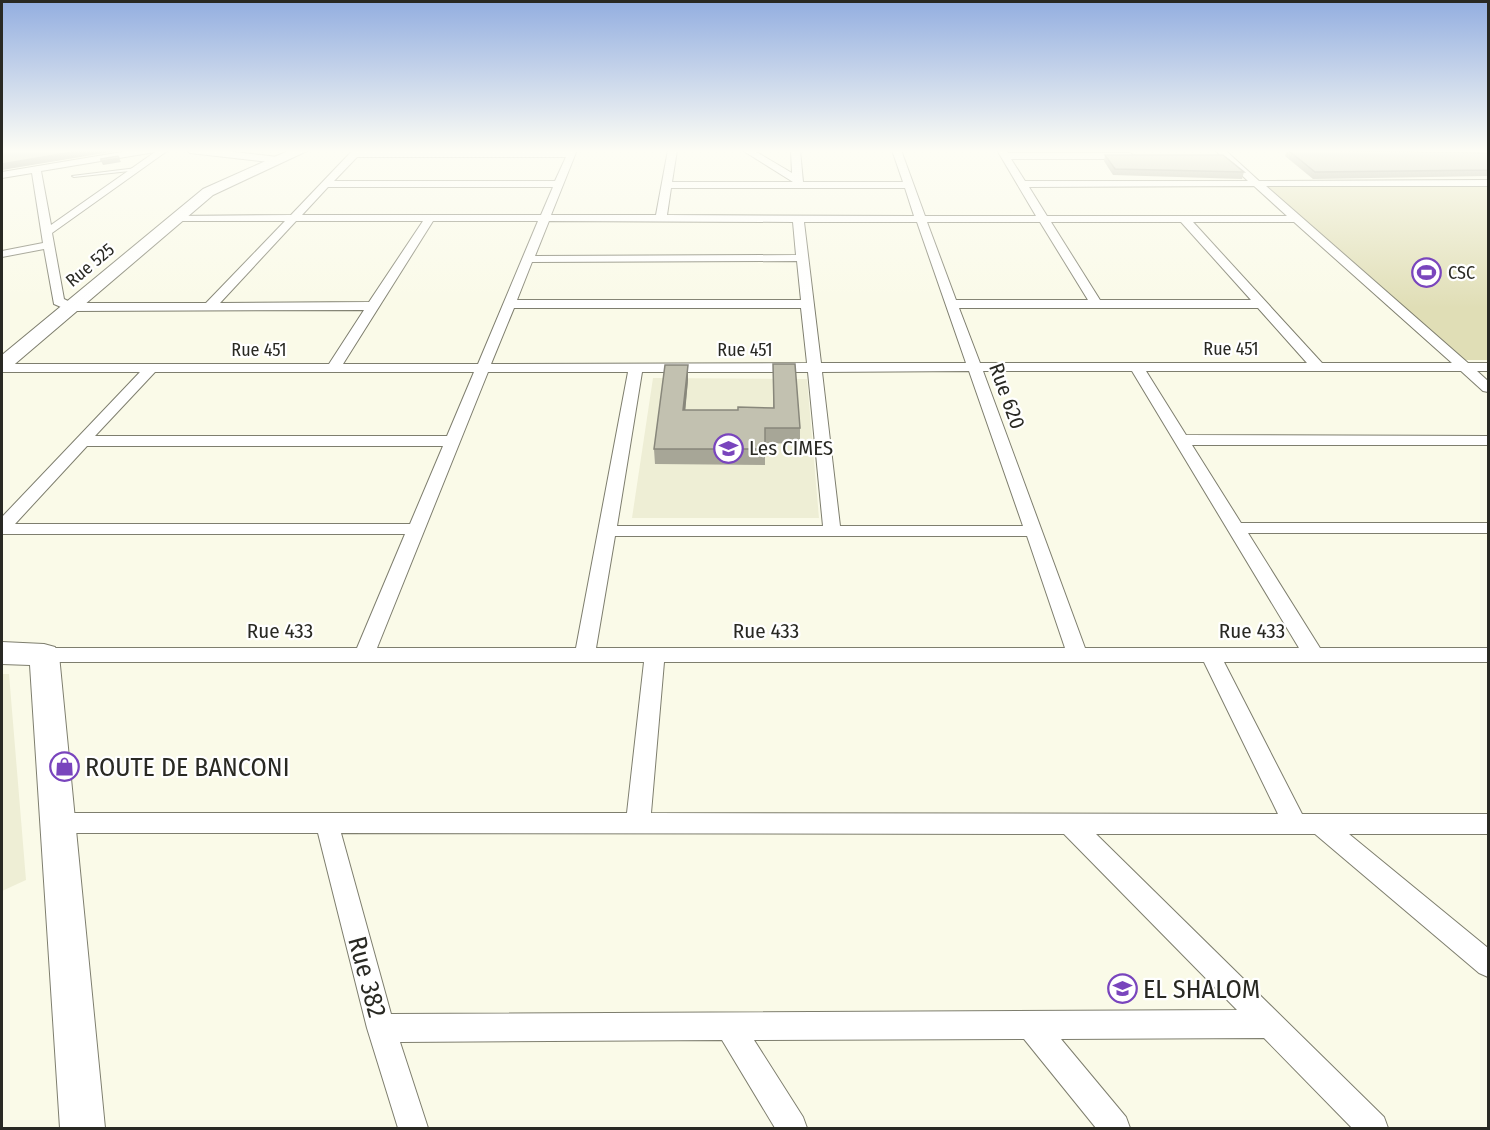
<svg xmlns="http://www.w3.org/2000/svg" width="1490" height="1130" viewBox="0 0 1490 1130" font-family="'Fira Sans Condensed',sans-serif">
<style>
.built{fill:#eeeed5}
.green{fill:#e0deb6}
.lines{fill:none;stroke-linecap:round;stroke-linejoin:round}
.service-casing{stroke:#7e7e6e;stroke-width:2}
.minor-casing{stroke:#7e7e6e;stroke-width:2}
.secondary-casing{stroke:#7e7e6e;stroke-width:2}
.service{fill:#fff;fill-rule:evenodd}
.minor{fill:#fff;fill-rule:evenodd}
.secondary{fill:#fff;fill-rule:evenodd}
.wall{fill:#a7a697}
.shaded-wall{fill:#88877b}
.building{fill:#c2c1b0;stroke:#88877b;stroke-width:1.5}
.labels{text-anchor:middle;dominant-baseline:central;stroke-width:4.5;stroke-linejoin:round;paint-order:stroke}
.far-street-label{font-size:18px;fill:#292923;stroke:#fff}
.far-poi-label{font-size:18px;fill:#292923;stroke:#fff;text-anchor:start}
.street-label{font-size:21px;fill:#292923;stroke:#fff}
.poi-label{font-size:21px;fill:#292923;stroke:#fff;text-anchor:start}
.near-poi-label{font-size:26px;fill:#292923;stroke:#fff;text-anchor:start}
.near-street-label{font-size:26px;fill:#292923;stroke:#fff}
</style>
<rect width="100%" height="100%" fill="#fafae8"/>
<path class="built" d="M653,378L807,379L819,518H632Z
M2,674H9L26,880L2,891Z"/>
<path class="green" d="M1265,187H1488V360H1465Z"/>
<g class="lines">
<defs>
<path id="service" d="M137,168H139V170L74,177L72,176Z"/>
<path id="minor" d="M134,150L167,151L52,233L64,299L72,303H206L285,221H176L171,218L172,216L291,215L353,150H577L551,215H656L668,150H677L672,182H793L742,150H753L792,173L791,150H800L803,182H903L892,150H901L925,216H1036L997,150H1006L1008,153H1130L1135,156L1130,159H1011L1025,181H1248L1215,150H1225L1259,181L1488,180V186H1266L1468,363H1488V371H1477L1488,381V392L1483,391L1461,371H1146L1186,435L1488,436V445H1192L1241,523H1488V533H1248L1320,648H1488V662H1224L1302,814H1488V834H1349L1488,948V977L1479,973L1315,834H1096L1384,1117L1388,1128H1352L1264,1038L1061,1039L1126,1117L1130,1128H1096L1024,1039L754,1040L803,1117L807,1128H775L722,1040L400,1042L428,1128H398L367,1028L318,833H59L51,830L47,823L51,816L59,813H627L644,662H44L37,660L34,655L37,650L44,648H357L405,534H2V517L140,372H2V364H329L364,310L70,311L54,304L44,249L2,257V251L43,243L32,173L2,178V172ZM155,152L51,225L41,171ZM357,157H566L555,181H334ZM1254,186L1287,216H1047L1029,187ZM328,187H553L541,215H302ZM671,188H905L914,216L667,215ZM296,221H423L369,302L220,303ZM433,221H538L478,364H343ZM549,221L793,222L796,255L535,256ZM804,222H917L966,363H821ZM927,222H1040L1088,300H956ZM1051,222H1181L1251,300H1100ZM1193,222H1294L1452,363H1322ZM797,261L801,300H517L532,262ZM514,308H801L807,363L491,364ZM959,308H1258L1307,363H980ZM969,371L1023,526H840L822,372ZM983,371H1132L1299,648H1085ZM155,372H474L447,436H95ZM488,372H628L576,648H377ZM642,372H808L823,526H617ZM87,446H443L410,524H15ZM615,536H1027L1065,648H596ZM664,662H1204L1278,814L651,813ZM341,833L1064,834L1237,1010L391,1014Z
M186,150H217L278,157L283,160L278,163L190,153Z"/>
<path id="secondary" d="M290,150H309L213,195L9,369L2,371V355L203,189Z
M2,642L44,644L55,647L59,655L105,1128H60L30,665L2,664Z"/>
</defs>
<use href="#service" class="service-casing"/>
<use href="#minor" class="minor-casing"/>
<use href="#secondary" class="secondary-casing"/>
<use href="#service" class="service"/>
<use href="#minor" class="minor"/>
<use href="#secondary" class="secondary"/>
</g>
<path class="wall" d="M1133,150H1182V151Z
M1287,150L1488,153V176L1313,179L1285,156Z
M1105,155L1244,172L1242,179L1113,175L1104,161Z
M773,364L800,428V444L765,443V465L655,464L654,449L688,380L685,410H738L773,408Z"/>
<path class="shaded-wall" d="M83,150L117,151L2,170V164Z
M119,158L121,162L103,165L101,161Z
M688,365V380L684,425L683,410Z"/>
<path class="building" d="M2,150H83L2,164Z
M1288,150L1488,153V170L1315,172Z
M1105,155H1223L1244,172L1115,169Z
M118,156L119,158L101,161V159Z
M773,364H795L800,428H765V449H654L665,365H688L683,410H738V407L774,408Z"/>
<linearGradient id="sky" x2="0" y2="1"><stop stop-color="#93aee0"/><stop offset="0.49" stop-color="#fdfdf5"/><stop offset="1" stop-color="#fdfdf5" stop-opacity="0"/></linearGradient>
<rect width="1490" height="308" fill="url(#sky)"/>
<defs>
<symbol id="stadium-ring" viewBox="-11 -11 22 22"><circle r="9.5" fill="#fff" stroke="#7945bd" stroke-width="1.5"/><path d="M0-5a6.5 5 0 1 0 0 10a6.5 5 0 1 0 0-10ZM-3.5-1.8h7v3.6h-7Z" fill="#7945bd"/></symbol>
<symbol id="school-ring" viewBox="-11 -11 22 22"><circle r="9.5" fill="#fff" stroke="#7945bd" stroke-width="1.5"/><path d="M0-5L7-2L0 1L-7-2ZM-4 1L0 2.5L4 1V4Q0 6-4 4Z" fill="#7945bd"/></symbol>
<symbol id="shop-ring" viewBox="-11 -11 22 22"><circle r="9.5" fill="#fff" stroke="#7945bd" stroke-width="1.5"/><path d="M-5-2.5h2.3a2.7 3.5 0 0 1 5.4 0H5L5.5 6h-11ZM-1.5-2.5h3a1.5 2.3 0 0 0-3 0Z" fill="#7945bd"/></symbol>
</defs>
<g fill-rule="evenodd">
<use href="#stadium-ring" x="1410" y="256" width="33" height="33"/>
<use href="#school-ring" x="712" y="432" width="33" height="33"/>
<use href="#shop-ring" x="48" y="750" width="33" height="33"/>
<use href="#school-ring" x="1106" y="972" width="33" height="33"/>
</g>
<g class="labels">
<g class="far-street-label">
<text transform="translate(90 265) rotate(-40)">Rue 525</text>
<text x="1231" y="349">Rue 451</text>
<text x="259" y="350">Rue 451</text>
<text x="745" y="350">Rue 451</text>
</g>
<g class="far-poi-label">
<text x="1448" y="273">CSC</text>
</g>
<g class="street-label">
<text transform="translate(1007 396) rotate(70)">Rue 620</text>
<text x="280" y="631">Rue 433</text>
<text x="766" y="631">Rue 433</text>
<text x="1252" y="631">Rue 433</text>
</g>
<g class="poi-label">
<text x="749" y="448">Les CIMES</text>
</g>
<g class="near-poi-label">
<text x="85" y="767">ROUTE DE BANCONI</text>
<text x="1143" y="989">EL SHALOM</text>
</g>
<g class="near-street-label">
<text transform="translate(367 977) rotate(75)">Rue 382</text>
</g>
</g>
<rect width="1490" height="1130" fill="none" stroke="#292923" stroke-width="6"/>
</svg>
